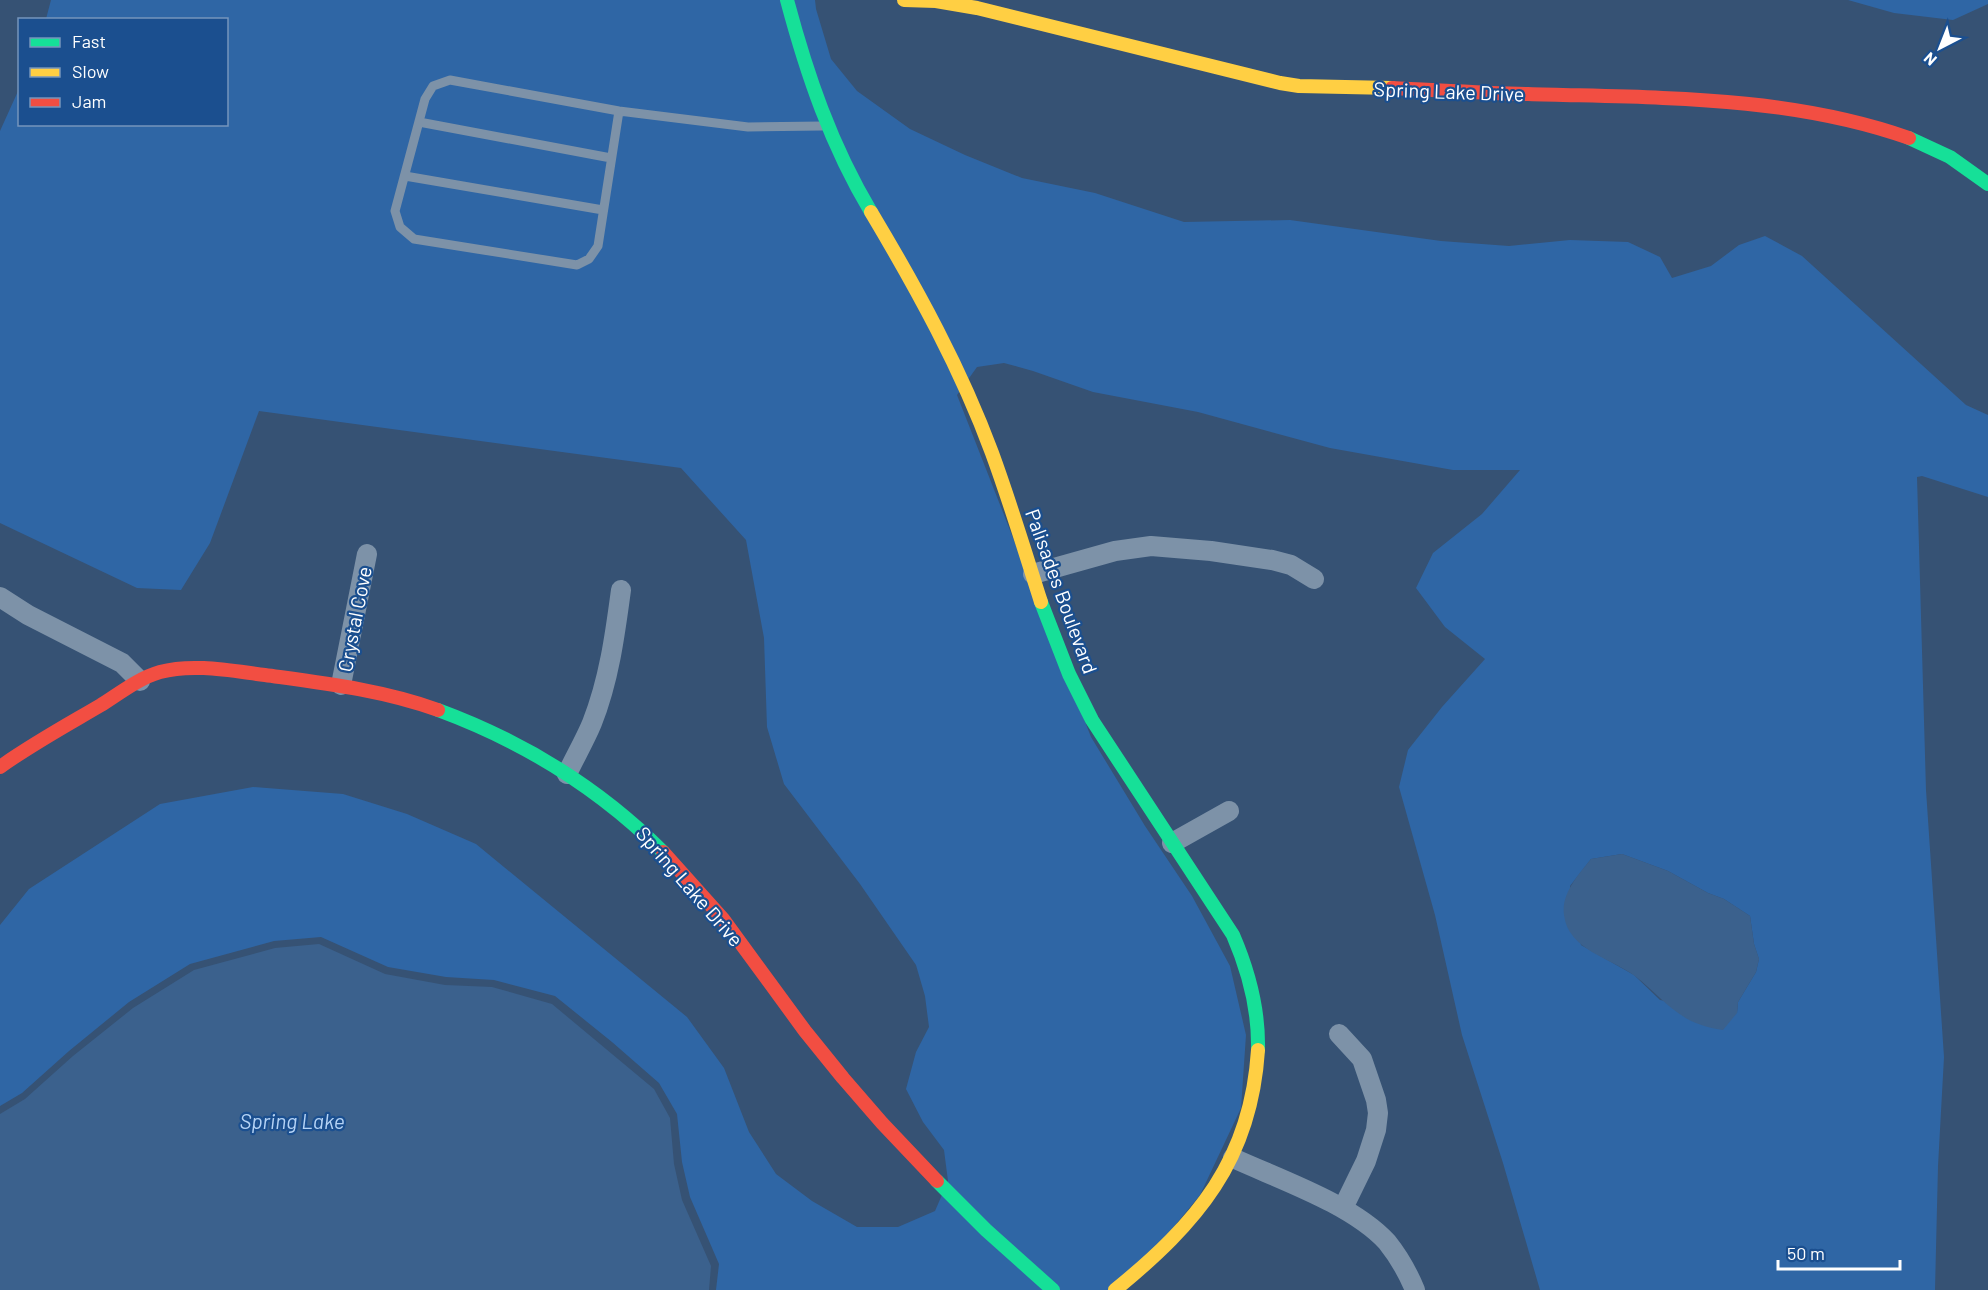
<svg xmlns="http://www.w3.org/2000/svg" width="1988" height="1290" viewBox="0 0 1988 1290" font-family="Barlow,sans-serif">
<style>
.green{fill:#2f66a5;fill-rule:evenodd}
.water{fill:#3b618d}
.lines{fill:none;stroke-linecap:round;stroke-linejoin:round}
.lane{stroke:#7d92a8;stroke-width:9}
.street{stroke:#7d92a8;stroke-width:20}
.fast{stroke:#16e098;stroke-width:14}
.slow{stroke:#ffcf43;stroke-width:14}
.jam{stroke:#f24e42;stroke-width:14}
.labels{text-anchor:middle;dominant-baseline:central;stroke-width:4.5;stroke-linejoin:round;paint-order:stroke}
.street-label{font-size:20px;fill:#fff;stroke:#1b4f8f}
.water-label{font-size:21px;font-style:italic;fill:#b5d3f5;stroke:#1b4f8f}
</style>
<rect width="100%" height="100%" fill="#365274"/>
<path class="green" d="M51,0H815L816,9L831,59L857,91L910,129L965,155L1022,178L1095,193L1184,222L1290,220L1441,241L1509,246L1570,240L1628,242L1660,257L1672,278L1711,266L1739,245L1765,236L1802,256L1966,405L1988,415V497L1922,476L1917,477L1926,790L1944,1057L1938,1166L1935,1290H1540L1503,1163L1462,1035L1435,915L1399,787L1408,750L1442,707L1485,659L1445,627L1416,588L1433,553L1482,514L1520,470H1453L1330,448L1198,412L1093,392L1033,371L1004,363L977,367L957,395L1091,737L1145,826L1192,896L1230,966L1246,1035L1241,1108L1200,1195L1122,1290H716L719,1264L690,1197L682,1162L677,1114L659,1083L612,1042L555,996L494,980L446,977L388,967L321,937L274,941L190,964L129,1002L69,1051L22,1093L0,1106V925L29,889L160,804L253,787L343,794L407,814L476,844L687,1017L724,1068L749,1132L776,1174L812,1201L857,1227H898L935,1211L948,1181L944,1150L923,1122L906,1089L916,1052L929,1027L925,996L916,965L860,884L784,784L767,727L764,638L746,540L681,468L259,411L210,543L181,590L137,588L0,523V131L19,89L20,124H226V20L46,19ZM1622,854L1668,871L1708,893L1724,899L1750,916L1754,944L1759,959L1756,972L1738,1002L1737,1013L1660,1000L1634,975L1581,945L1570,886L1591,859Z
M1848,0H1988V4L1953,20L1894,13Z"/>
<path class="water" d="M1622,854L1668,871L1708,893L1724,899L1750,916L1754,944L1759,959L1756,972L1738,1002L1737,1013L1723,1030C1678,1024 1667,1001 1635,976C1611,958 1568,950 1564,915C1561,894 1578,875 1591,859Z
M319,944L385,974L445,985L492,987L552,1004L654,1089L670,1118L674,1164L682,1200L711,1266L709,1290H0V1114L25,1099L73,1056L133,1008L194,970L275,948Z"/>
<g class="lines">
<path class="lane" d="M619,111L598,246L589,259L577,265L414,239L400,227L395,211L425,99L433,86L450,80L619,111L748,127L822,126
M419,122L611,158
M405,176L603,210"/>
<path class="street" d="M1033,574L1115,551L1151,546L1211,551L1272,560L1291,565L1314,579
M0,597L28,615L122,663L140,681
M341,685L367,554
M567,774C575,757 585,740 592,723C609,680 615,635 621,590
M1172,843L1229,811
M1339,1034L1362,1059L1376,1100L1378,1113L1376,1130L1366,1161L1343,1208
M1233,1158C1281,1180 1352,1204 1387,1242C1399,1257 1408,1273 1415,1290"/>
<path class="fast" d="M787,0C807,75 831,145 871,212
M1909,138L1950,157L1988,184
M1041,602L1069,674L1092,720L1233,935C1249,972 1259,1010 1258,1050
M438,710C522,741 600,789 663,852
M937,1181L986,1230L1053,1290"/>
<path class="slow" d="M904,0L936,1L977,8L1280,83L1299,86L1392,88
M871,212C917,289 961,369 992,453C1010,502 1025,552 1041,602
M1115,1290C1197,1223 1251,1161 1258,1050"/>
<path class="jam" d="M1392,88C1437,90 1482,93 1528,94C1656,98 1787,95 1909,138
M0,767C32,744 67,725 101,705C120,693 139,678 160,672C193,663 232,671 265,675C323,683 383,690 438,710
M663,852L723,919L805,1031L843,1078L882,1123L937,1181"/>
</g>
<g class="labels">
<g class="street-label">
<text transform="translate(1449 91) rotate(2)">Spring Lake Drive</text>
<text transform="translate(1062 591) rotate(70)">Palisades Boulevard</text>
<text transform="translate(354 619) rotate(-79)">Crystal Cove</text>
<text transform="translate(690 886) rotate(49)">Spring Lake Drive</text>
</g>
<g class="water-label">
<text x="292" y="1120">Spring Lake</text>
</g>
</g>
<rect x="18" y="18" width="210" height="108" fill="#1b4f8f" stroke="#7695bc" stroke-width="1.5"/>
<rect x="30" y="38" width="30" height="9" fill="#16e098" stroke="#7695bc" stroke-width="1.5"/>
<text x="72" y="48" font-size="18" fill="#ffffff">Fast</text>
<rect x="30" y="68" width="30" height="9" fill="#ffcf43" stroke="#7695bc" stroke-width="1.5"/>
<text x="72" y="78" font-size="18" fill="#ffffff">Slow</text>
<rect x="30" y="98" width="30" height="9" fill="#f24e42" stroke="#7695bc" stroke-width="1.5"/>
<text x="72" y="108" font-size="18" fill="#ffffff">Jam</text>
<g transform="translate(1940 48) rotate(222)" stroke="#1b4f8f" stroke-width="4.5" paint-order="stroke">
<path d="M0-4.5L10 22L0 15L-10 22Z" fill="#ffffff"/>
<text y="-9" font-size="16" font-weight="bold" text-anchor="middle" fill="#ffffff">N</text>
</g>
<path d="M1778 1260v9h122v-9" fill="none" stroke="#ffffff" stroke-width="3"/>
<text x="1787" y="1260" font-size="18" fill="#ffffff" stroke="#1b4f8f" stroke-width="4.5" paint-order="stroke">50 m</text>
</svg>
